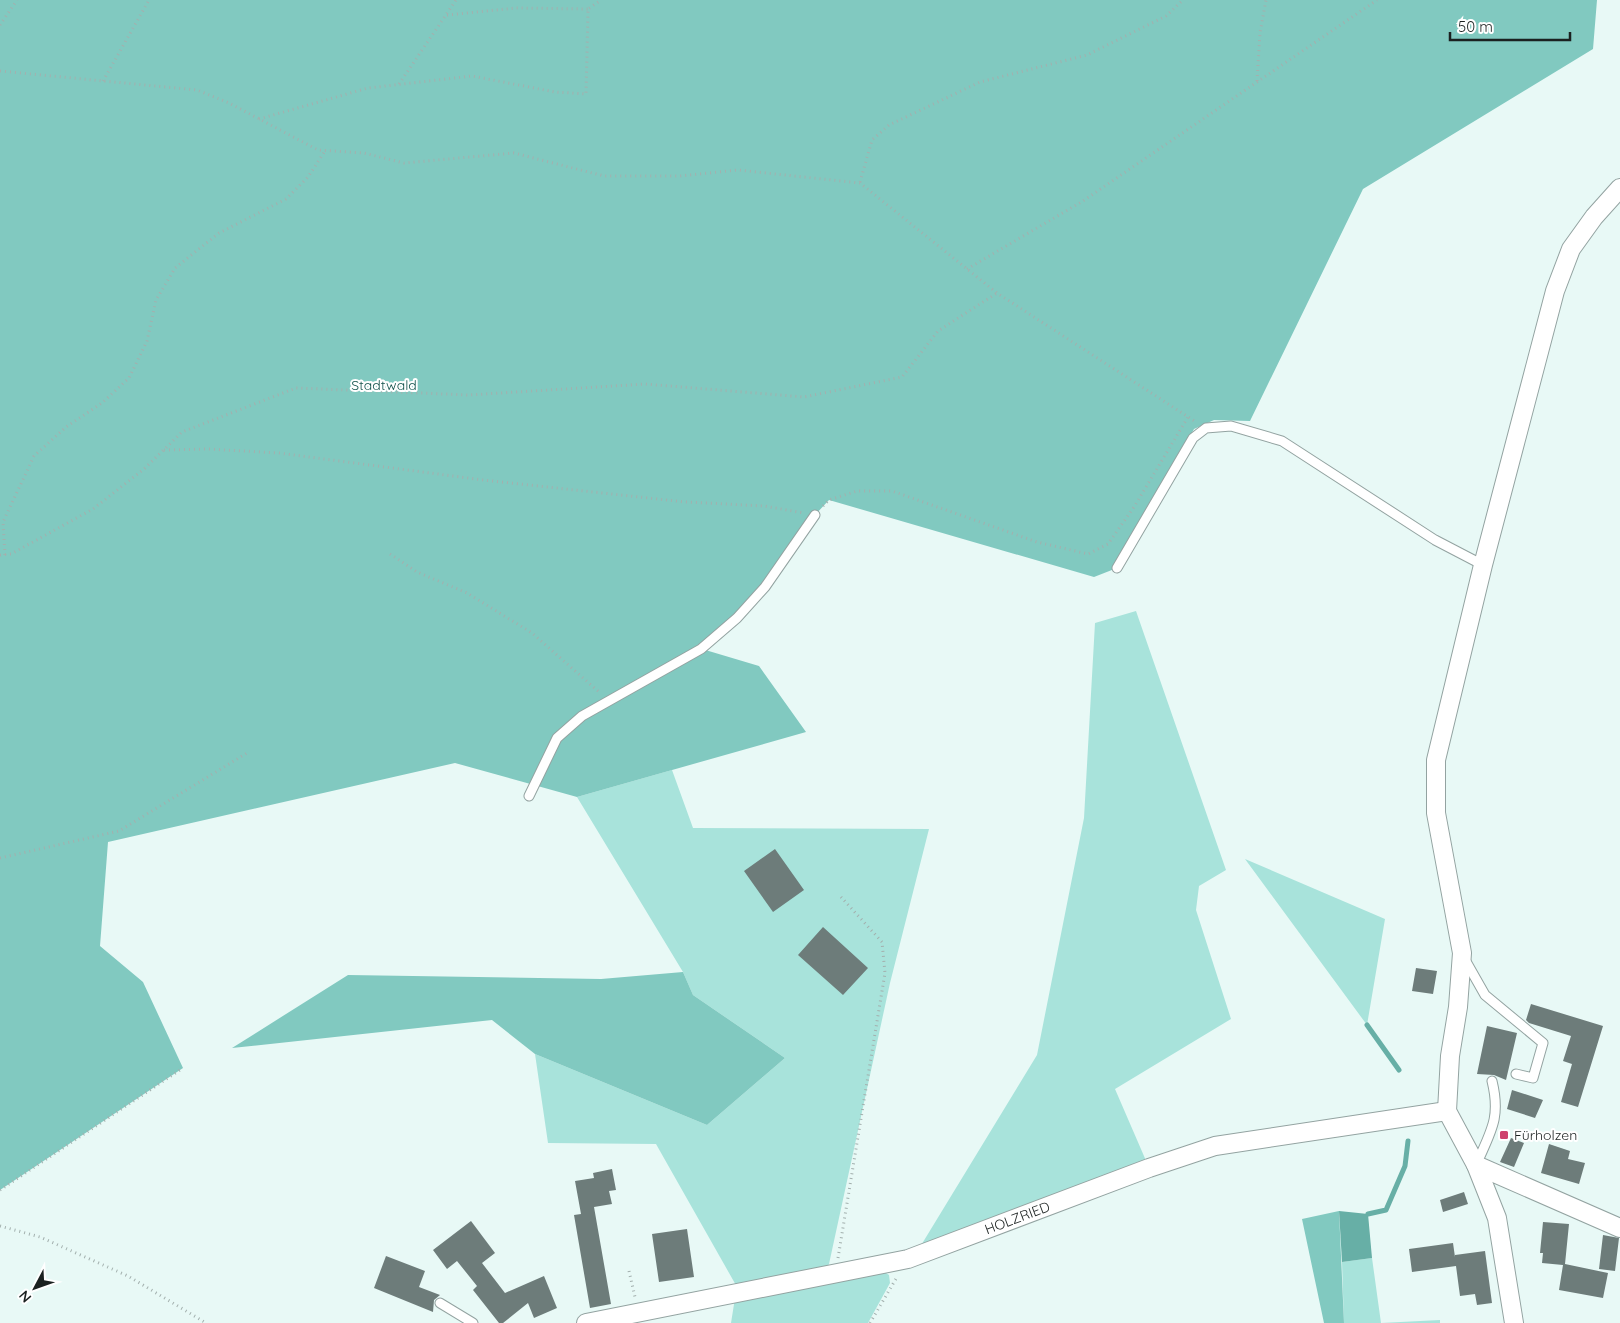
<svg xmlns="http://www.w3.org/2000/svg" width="1620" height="1323" viewBox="0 0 1620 1323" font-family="Quicksand,sans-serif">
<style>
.green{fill:#a8e3db}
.forest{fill:#81c9c0}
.water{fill:#67afa6}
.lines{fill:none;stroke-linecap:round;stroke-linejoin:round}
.stream{stroke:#67afa6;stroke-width:5}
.building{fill:#6d7c7a}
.lane-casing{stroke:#93a3a1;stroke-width:11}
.street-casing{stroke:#93a3a1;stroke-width:20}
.path{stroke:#a3b0ae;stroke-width:3;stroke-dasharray:1 4;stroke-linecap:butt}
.lane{stroke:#fff;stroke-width:9}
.street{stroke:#fff;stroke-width:18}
.poi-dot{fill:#cf416d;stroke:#fff;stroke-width:2}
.labels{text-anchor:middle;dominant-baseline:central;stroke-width:4;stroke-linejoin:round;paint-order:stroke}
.park-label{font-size:14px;fill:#15544e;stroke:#fff}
.poi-label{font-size:14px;fill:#1b2120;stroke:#fff;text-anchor:start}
.street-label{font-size:14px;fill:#1b2120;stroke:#fff}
</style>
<rect width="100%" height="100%" fill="#e8f9f6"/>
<path class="green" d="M1136,611L1226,870L1199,886L1196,910L1231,1019L1115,1089L1147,1163L920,1247L1037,1055L1084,818L1095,623Z
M672,770L693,828L929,829L890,983L829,1264L825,1270L737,1287L656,1144L548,1143L535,1054L707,1125L785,1058L693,995L683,972L577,797Z
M1245,859L1385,919L1367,1025Z
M1372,1258L1381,1323L1440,1320V1323H1344L1342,1262Z
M883,1271L889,1275L890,1283L868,1323H731L735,1298Z"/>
<path class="forest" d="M0,0H1597L1593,49L1363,189L1250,421L1214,420L1194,429L1117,568L1094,577L829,500L815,515L765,587L702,649L759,666L806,732L577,797L455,763L108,842L100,946L143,982L183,1068L0,1190Z
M683,972L693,995L785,1058L707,1125L535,1054L492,1020L232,1048L348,975L601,979Z
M1339,1211L1344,1323H1324L1302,1219Z"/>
<path class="water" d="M1339,1211L1368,1214L1372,1258L1342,1262Z"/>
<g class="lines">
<path class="stream" d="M1367,1025L1399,1070
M1368,1214L1386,1210L1405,1166L1408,1141"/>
</g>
<path class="building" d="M775,849L804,890L773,912L744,871Z
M823,927L868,968L843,995L798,955Z
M1416,968L1437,971L1433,994L1412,991Z
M1531,1004L1603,1026L1578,1107L1561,1102L1572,1064L1563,1061L1571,1036L1529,1023L1526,1020Z
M1487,1026L1517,1033L1506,1080L1494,1075L1477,1074Z
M1512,1090L1543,1100L1535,1118L1507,1109Z
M1511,1138L1524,1143L1514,1167L1500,1162Z
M1549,1144L1570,1151L1568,1159L1585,1163L1579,1184L1541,1173Z
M612,1169L616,1190L609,1191L612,1204L594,1207L611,1304L590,1308L574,1215L581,1214L575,1181L594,1178L593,1173Z
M1464,1192L1468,1204L1443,1212L1440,1200Z
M471,1221L495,1253L482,1263L505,1293L544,1276L557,1308L534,1318L528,1303L503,1323H499L473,1290L477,1286L457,1261L447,1269L433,1250Z
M1543,1222L1569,1224L1565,1264L1608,1273L1603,1298L1559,1290L1563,1265L1542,1263L1543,1253H1540Z
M687,1229L694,1277L659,1282L652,1234Z
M1603,1235L1619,1238L1615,1271L1599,1269Z
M1453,1243L1455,1257V1255L1485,1251L1492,1303L1477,1305L1475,1294L1460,1296L1456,1266L1412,1272L1409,1249Z
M386,1256L425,1271L419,1287L440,1295L434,1300L433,1312L374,1288Z"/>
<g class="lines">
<defs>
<path id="lane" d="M1117,568L1193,438L1206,428L1231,426L1282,441L1435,540L1483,565
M529,796L557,738L582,716L701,649L737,618L765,587L815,515
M1464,958L1485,995L1543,1043L1533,1078L1516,1074
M1476,1165C1491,1131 1501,1118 1492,1081
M440,1303L473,1323"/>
<g id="street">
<path d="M1476,1165L1620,1228"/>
<path id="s1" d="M586,1323L908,1259L1149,1168L1215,1146L1447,1111"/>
<path d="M1514,1323L1497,1218L1476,1165L1447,1111L1450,1056L1458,1007L1462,953L1436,813V760L1483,565L1555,291L1571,249L1594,217L1620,188"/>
</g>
</defs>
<use href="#lane" class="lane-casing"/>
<use href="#street" class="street-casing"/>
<path class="path" d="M447,15L516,8L588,9
M0,25L17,0
M0,71L197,90L229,103L318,150L364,153L404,163L514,153L604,176H680L738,170L860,183L997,293L1196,422
M103,81L149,0
M1257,81L1260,33L1266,0
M399,84L456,0
M259,119L368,88L472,76L555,92L586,94L588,9L601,0
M860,182L872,140L889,125L980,82L1087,55L1166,16L1183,0
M967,269L1083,201L1377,0
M164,450L208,449L279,453L483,480L685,502L764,506L804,513
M823,506L829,500L857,491H892L1037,542L1088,554L1108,544L1134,507L1188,417
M390,554L417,572L467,593L532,633L599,692
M0,555L11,554L93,509L144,469L182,432L296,388L469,395L645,384L804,397L902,377L938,331L997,293
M5,555L3,522L34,456L66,427L102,403L129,378L147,341L156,300L175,268L219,233L286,199L308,177L325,151
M0,858L119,831L247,753
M0,1190L183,1068
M0,1226L40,1237L128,1276L206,1323
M838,1258L885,973L882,942L841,897
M629,1271L635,1297
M870,1323L897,1277"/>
<use href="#lane" class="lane"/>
<use href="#street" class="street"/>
</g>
<rect class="poi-dot" x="1499" y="1130" width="10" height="10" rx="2.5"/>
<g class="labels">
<g class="park-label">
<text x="384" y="385">Stadtwald</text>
</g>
<g class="poi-label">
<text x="1514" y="1135">Fürholzen</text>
</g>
<g class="street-label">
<text stroke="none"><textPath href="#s1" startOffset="445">HOLZRIED</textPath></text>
</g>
</g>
<g transform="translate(35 1288) rotate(229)" stroke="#ffffff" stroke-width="4" paint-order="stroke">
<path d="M0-4L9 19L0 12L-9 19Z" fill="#1b2120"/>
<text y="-8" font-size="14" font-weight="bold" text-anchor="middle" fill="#1b2120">N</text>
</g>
<path d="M1450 32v8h120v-8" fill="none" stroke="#1b2120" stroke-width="2.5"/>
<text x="1458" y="32" font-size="15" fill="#1b2120" stroke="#ffffff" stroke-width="4" paint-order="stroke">50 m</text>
</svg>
